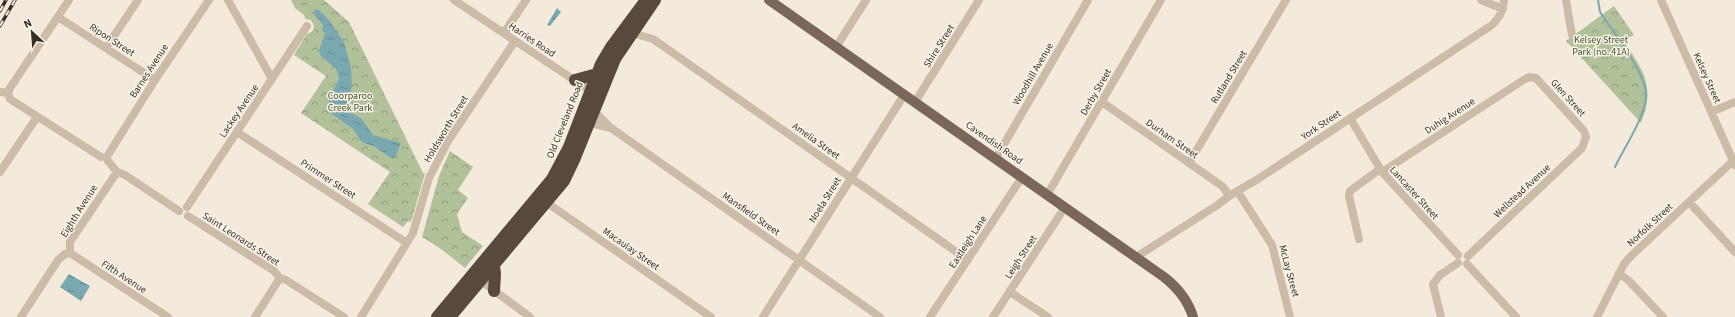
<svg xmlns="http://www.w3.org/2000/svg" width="1735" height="317" viewBox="0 0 1735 317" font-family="'Source Sans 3',sans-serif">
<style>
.park{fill:url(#park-crowns)}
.water{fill:url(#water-ripples)}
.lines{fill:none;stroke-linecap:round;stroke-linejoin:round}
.stream{stroke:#7aa8b0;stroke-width:2}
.minor{stroke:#cbbba7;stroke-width:8}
.major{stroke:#7a6759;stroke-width:10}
.highway{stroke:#58493f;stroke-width:12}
.rail-casing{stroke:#372e28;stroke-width:3.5}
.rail{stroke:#faf4e8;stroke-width:2;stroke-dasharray:6;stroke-linecap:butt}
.labels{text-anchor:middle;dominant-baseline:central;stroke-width:3;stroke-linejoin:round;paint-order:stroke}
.street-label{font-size:10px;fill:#372e28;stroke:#faf4e8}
.park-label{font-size:10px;fill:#42562b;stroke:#faf4e8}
</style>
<defs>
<pattern id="park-crowns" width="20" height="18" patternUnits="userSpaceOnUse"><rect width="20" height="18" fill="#b1c29b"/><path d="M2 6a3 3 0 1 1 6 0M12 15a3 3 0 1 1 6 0" fill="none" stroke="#919e7e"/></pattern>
<pattern id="water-ripples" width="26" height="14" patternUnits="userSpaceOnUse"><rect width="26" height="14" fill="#7aa8b0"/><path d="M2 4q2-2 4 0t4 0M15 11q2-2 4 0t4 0" fill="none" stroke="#65898f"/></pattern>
</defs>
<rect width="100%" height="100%" fill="#f3eadc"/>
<path class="park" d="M291,0H324L349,22L423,173H425L412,219L410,222L408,221L403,227L368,204L390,172L301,113L326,76L294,55L307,34L313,31L314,26L311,20L305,19L304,15L295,8Z
M1614,6L1634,35L1623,40C1643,70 1656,86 1641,123L1566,41Z
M450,151L473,167L458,190L468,198L457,214L462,232L483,246L465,268L441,249L422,237L439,176Z"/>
<path class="water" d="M557,8L561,12L550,26L547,25Z
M314,9L319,10L329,20L344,42L351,68L352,86L347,104L351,113L361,118L373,135L401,143L395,158H391L375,147L362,142L353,129L332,114L329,109V99L339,79L336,69L320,55L319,51L325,33L322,31L323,25L314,14Z
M69,274L90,286L81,301L60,287Z"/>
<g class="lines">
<path class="stream" d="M1598,0L1600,12C1613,32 1648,75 1646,97C1645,117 1624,148 1615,167"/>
<path class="minor" d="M228,0L272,79
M454,0L595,94
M1481,0L1503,9
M1566,0L1572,35
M1661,0L1735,165
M58,17L155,80
M504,33L526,0
M632,33L653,39L968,260
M836,47L866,0
M106,48L138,0
M0,92L8,93
M8,93L10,99L13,101L101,157
M8,93L10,88L69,0
M915,102L979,0
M1102,102L1222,186L1229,195
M594,111L611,128L880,317
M1711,112L1735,102
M1350,118L1382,172L1458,255
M590,123L611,128
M237,132L407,243
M108,155L155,80L209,0
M996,158L1088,0
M108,161L117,172L125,175L179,211
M1189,163L1286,0
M0,172L37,117
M1382,172L1525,79L1530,77L1536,78L1584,131L1586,137L1582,148L1468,256
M1238,192L1272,245L1290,317
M1047,195L1161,0
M543,200L711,317
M1689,202L1735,252
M187,207L307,26
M188,216L274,271L280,278L286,280L344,317
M1359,239L1349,196L1350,191L1380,169
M70,253L168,317
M70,253V242L117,172
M1136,257L1219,204C1231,193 1245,187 1258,179L1492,25C1500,17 1503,11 1504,0
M1467,264L1516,317
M1619,273L1629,281L1663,317
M477,278L530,317
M1010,292L1048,317
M21,317L58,260L65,254L70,253
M255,317L280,278
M361,317L413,233L429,178L448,141L515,41
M763,317L904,95
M930,317L1022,177
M993,317L1065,207
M1441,317L1433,284L1440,275L1458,263
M1597,317L1624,264L1631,256L1733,161"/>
<path class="major" d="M769,0L1164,277C1178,288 1188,300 1193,317"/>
<path class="highway" d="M575,80L597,74
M494,266L495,274L494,291
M437,317L552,179L569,147L601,64L611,47L646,0
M450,317L564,181L574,160L615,59L655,0"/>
<defs>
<path id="rail" d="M0,11L6,0
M0,26L15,0"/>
</defs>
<use href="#rail" class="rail-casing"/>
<use href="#rail" class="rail"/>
</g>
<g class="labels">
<g class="street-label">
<text transform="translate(112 40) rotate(33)">Ripon Street</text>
<text transform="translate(532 40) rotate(34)">Harries Road</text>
<text transform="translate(939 46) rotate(-58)">Shire Street</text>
<text transform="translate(149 71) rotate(-57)">Barnes Avenue</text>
<text transform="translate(1033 74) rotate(-60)">Woodhill Avenue</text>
<text transform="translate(1229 77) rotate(-59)">Rutland Street</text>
<text transform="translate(1707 78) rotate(66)">Kelsey Street</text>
<text transform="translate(1096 92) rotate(-60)">Derby Street</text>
<text transform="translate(1568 98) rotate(48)">Glen Street</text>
<text transform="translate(239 111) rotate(-56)">Lackey Avenue</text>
<text transform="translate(1450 116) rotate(-33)">Duhig Avenue</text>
<text transform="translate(565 120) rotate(-68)">Old Cleveland Road</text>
<text transform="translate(1321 125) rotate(-34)">York Street</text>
<text transform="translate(446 129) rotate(-59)">Holdsworth Street</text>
<text transform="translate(1172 139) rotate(35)">Durham Street</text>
<text transform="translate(816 141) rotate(35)">Amelia Street</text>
<text transform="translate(994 143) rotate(35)">Cavendish Road</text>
<text transform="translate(328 179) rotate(33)">Primmer Street</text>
<text transform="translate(1522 191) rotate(-43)">Wellstead Avenue</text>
<text transform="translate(1414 193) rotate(48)">Lancaster Street</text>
<text transform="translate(825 200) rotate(-58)">Noela Street</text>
<text transform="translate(79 211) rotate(-58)">Eighth Avenue</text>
<text transform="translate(751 214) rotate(35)">Mansfield Street</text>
<text transform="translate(1650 225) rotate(-43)">Norfolk Street</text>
<text transform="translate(241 239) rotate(33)">Saint Leonards Street</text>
<text transform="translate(968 242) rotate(-57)">Eastleigh Lane</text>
<text transform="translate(631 249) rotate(35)">Macaulay Street</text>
<text transform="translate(1021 257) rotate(-57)">Leigh Street</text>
<text transform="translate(1289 271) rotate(75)">McLay Street</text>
<text transform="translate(124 277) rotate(33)">Fifth Avenue</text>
</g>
<g class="park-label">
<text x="1601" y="40">Kelsey Street<tspan x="1601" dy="12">Park (no. 41A)</tspan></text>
<text x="350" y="96">Coorparoo<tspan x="350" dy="12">Creek Park</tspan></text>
</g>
</g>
<g transform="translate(32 32) rotate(334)" stroke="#faf4e8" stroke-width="3" paint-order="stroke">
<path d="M0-3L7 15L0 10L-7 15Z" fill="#372e28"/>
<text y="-6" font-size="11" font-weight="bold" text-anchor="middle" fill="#372e28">N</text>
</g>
</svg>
